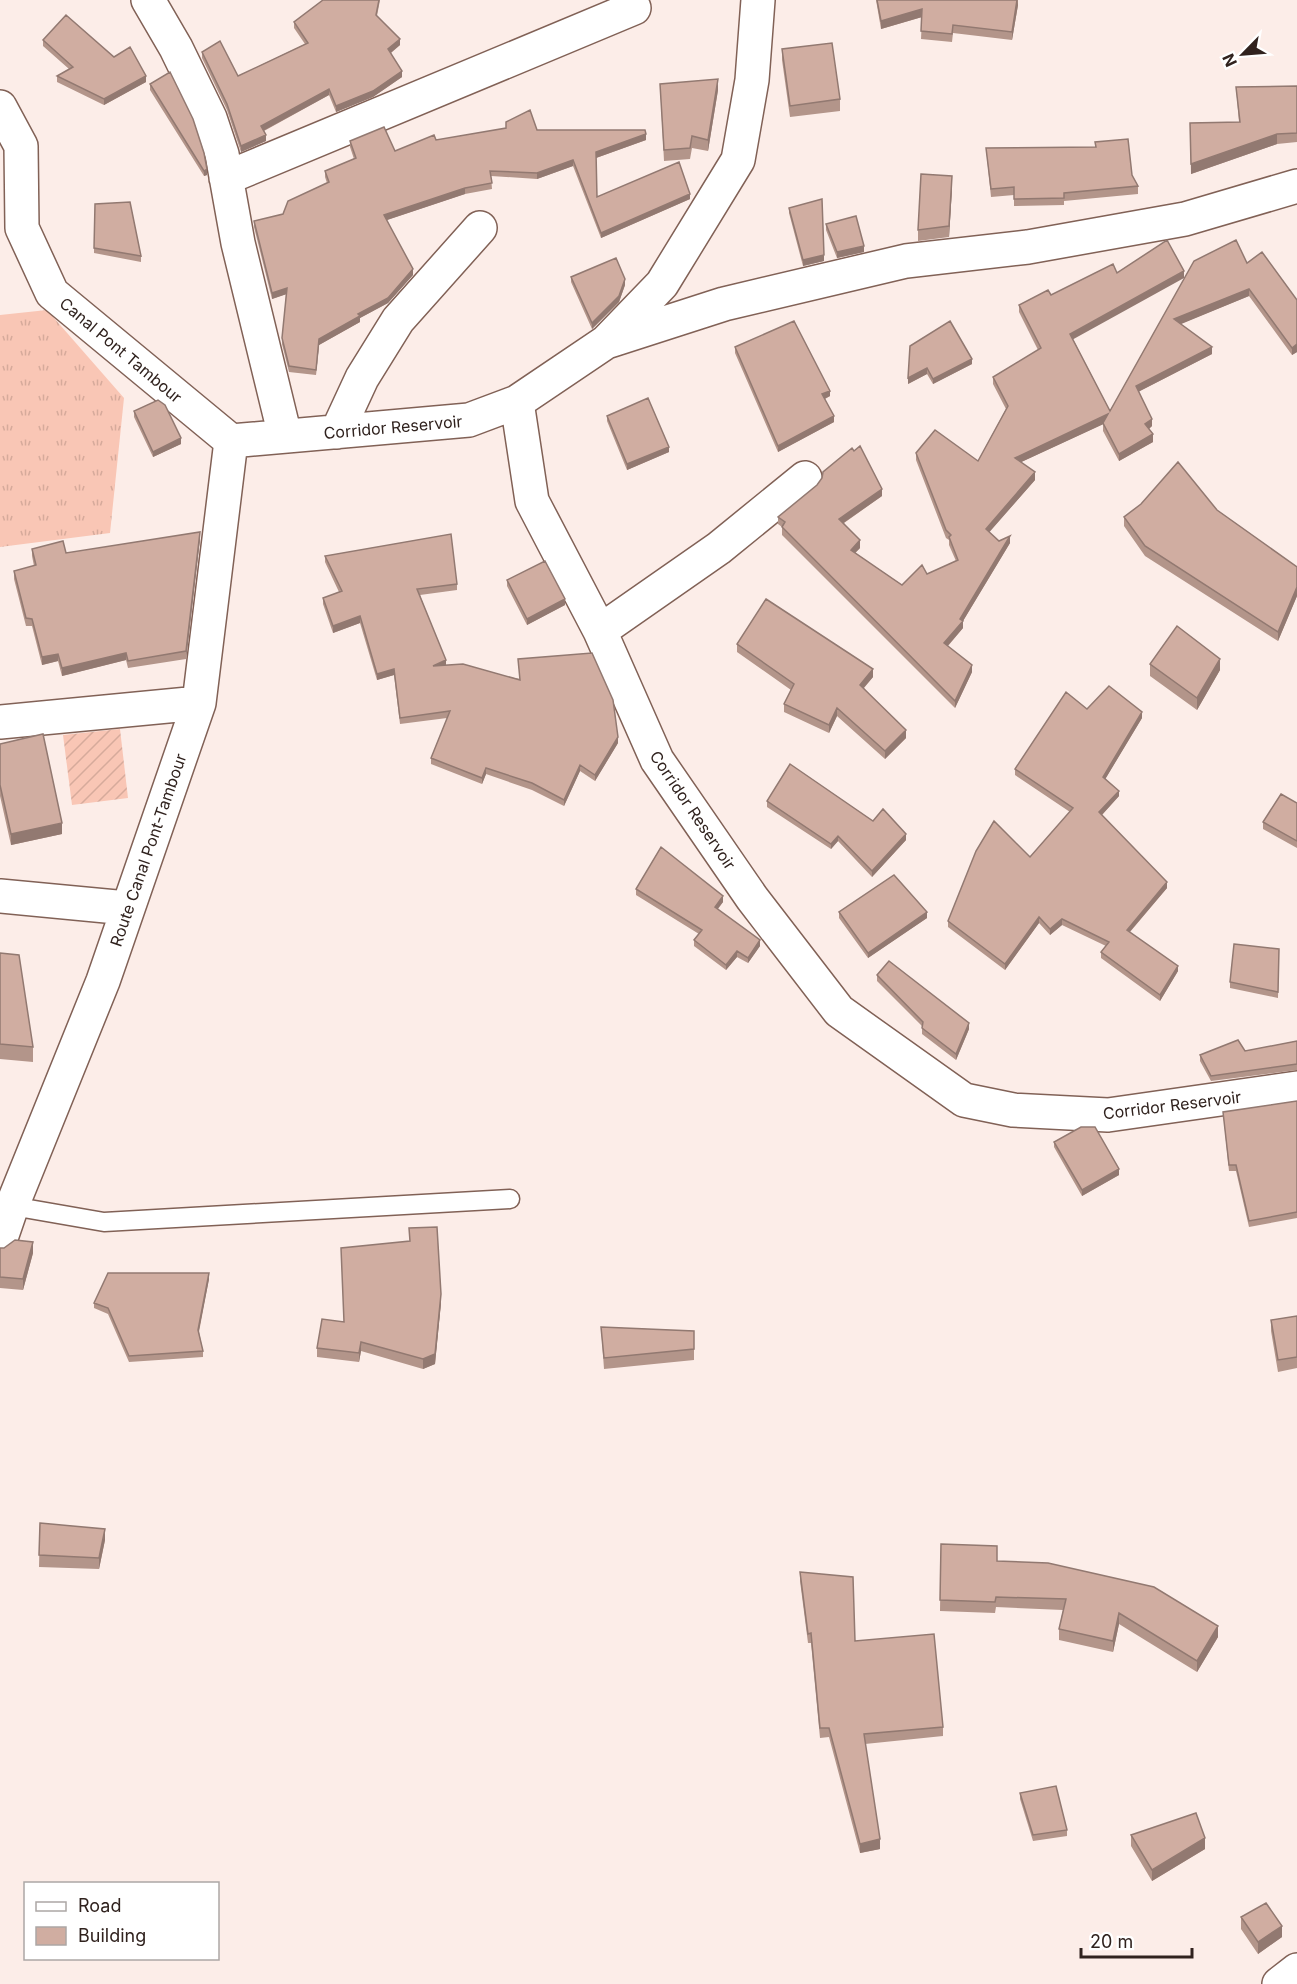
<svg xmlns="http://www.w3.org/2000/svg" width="1297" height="1984" viewBox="0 0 1297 1984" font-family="Inter,sans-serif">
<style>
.grass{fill:url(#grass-tufts)}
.garden{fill:url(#garden-furrows)}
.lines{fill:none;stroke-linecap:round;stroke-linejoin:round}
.lane-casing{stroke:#816156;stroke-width:21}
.street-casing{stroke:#816156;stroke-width:36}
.lane{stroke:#fff;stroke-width:18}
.street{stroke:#fff;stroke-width:33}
.wall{fill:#b3958a}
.shaded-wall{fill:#927971}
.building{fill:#d0ada1;stroke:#927971;stroke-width:1.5}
.labels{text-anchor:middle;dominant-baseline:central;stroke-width:5;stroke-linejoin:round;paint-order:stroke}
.street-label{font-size:16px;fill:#30221e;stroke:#fff}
</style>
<defs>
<pattern id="grass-tufts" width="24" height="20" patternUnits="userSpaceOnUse" patternTransform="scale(1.5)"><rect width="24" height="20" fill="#f9c6b5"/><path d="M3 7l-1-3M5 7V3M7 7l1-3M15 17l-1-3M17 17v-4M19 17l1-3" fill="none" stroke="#d6aa9b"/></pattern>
<pattern id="garden-furrows" width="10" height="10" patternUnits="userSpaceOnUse" patternTransform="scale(1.5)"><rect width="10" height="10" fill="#f9c6b5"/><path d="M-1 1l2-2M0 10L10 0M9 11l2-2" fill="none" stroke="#d6aa9b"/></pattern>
</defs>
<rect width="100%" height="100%" fill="#fcede8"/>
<path class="grass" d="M47,310L124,398L110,533L0,547V315Z"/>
<path class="garden" d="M120,729L128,798L72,805L63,735Z"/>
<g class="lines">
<defs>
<path id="lane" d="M12,1206L104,1222L510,1199"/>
<path id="street" d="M148,0L176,48L210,118L222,154L238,243L285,436
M0,107L21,146L22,228L52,293L231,441
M226,178L634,8
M606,342L724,304L906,261L1028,247L1185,219L1297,186
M517,402L606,342L662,284L738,160L752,80L758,0
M337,432L362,378L398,320L480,228
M231,441L469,420L517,402L532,501L600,631L657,760L752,898L839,1011L964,1100L1013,1110L1108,1115L1297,1088
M600,631L719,548L805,478
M0,722L199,703
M0,896L127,908
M0,1241L12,1206L103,981L199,703L231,441
M1279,1984L1297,1970"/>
</defs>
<use href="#lane" class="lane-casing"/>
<use href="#street" class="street-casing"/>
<use href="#lane" class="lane"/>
<use href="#street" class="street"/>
</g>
<path class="wall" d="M323,0H380L377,16L400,45L391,53L402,77L373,97L336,112L329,95L264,131L266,141L241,152L227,110L202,58V52L238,76L305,44L294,28V22Z
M876,0H1018V5L1012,40L953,33L952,42L921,39L922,17L881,29Z
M43,40L114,57L146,82L104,105L57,82V76L69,69L43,46Z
M782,49L840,99V111L790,117L782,60Z
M170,72L207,175L204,176L150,90V84Z
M660,84L718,90L708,151L692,148L690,159L664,161Z
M1297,86V142L1277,144L1191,174L1190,123L1239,122L1236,87Z
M537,130L646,140L596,158L597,197L690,199L601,238L573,166L537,179L491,176L492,189L465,194L387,220L413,275L388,303L360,318V322L319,345L316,375L289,372L282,344L286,294L272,299L254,227V221L283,214L327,183L325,177V171L354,159L350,147V141L395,151L436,140Z
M1095,142L1132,175L1138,186V194L1064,201V205L1014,206V195L991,197L986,148L1095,147Z
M952,188L949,237L918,241V230Z
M789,208L824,261L803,266L789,213Z
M826,224L864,252L837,258L826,230Z
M94,248L141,256V262L94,253Z
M1194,261L1247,263L1297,300V352L1292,355L1249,296L1180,324L1212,354L1138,392L1152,426L1149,429L1153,442L1119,461L1103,431V424L1021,462L1035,480L989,532L999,541L1010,543L963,621V628L948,646L972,672L955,708L782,535V527L778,524V517L882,496L844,523L860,548L855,553L902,585L956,561L949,545V540L946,538L916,460V453L978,461L1006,409L993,384V377L1038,350L1019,312V305L1073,339L1110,411Z
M571,277L625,285L619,302L592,329L571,282Z
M950,321L972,364L933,384L927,374L908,384Z
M735,347L830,396L825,399L834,422L778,452L735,353Z
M134,411L181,444L153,457L134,417Z
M607,416L669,452L627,470L607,421Z
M1217,510L1297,567V596L1278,641L1145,556L1124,526V517Z
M200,539L186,659L128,668L126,660L62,676L58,661L42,665L32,626H26L14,579V571L34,566L32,556V549L66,553Z
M325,556L457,584V590L420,595L446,665L520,679L518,659L618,743L595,781L580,771L564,806L532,790L486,774L482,784L431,764V758L447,718L400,724L394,675L377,680L360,623L333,633L323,604V598L339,592L325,562Z
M507,580L565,605L527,625L507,586Z
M737,644L873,677L864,688L906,738L885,759L837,716L829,733L784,712V704L791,690L737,652Z
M1150,664L1220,670L1197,710L1150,676Z
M1087,709L1142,718L1105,779L1119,796L1102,815L1167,888L1130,932L1178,971L1160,1001L1101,958V952L1106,946L1062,925L1050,935L1039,923L1005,970L948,927V921L1030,857L1070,812L1015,775V769Z
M0,744L62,834L11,845L0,796Z
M767,801L873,821L906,840L872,877L838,841L831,849L767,807Z
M1297,803V848L1263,829V822Z
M636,889L723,902L718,909L760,946L748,963L737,957L726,970L694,946V940L699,934L636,895Z
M839,912L927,918L868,958L839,918Z
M1279,949L1278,998L1230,988V982Z
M0,953L33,1047V1062L0,1059Z
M877,975L969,1029L956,1060L922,1034V1026L877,981Z
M1297,1041V1070L1211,1081L1200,1061V1055L1245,1051Z
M1297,1101V1218L1249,1227L1236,1171H1229L1223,1112Z
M1054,1142L1119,1175L1082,1196L1054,1147Z
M409,1228L441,1303L435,1364L423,1369L361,1351L359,1362L317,1357V1348L344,1322L410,1241Z
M0,1248L33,1253L23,1290L0,1288Z
M209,1279L199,1332L203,1351V1357L129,1362L108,1314L94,1308V1303Z
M1297,1316V1368L1278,1372L1271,1331V1320Z
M601,1327L694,1331V1360L604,1369Z
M40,1523L105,1540L99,1569L39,1567Z
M941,1544L997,1561L1218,1637L1197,1672L1119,1624L1113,1652L1059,1640V1629L1063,1610L996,1607L995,1613L940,1611Z
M800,1572L855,1641L943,1727V1736L865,1744L880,1849L860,1853L829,1737L820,1738L811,1643H808L800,1581Z
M1020,1793L1067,1830V1836L1033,1841L1020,1799Z
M1131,1835L1205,1849L1152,1881L1131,1846Z
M1241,1917L1282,1937L1258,1954L1241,1929Z"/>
<path class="shaded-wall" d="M1017,0L1018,5L1012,40V32Z
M922,9V17L881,29V21Z
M400,39V45L388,55V49Z
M402,71V77L373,97L336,112V106Z
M146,76V82L104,105V99Z
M718,79V90L708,151V140Z
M329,89V95L261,132V126Z
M646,134V140L596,158V152Z
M1277,134V144L1191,174V164Z
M266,135V141L241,152V146Z
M573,160V166L537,179V173Z
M207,169V175L204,176V171Z
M952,176V188L949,237V226Z
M465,188V194L384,221V215Z
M690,194V199L601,238V233Z
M864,246V252L837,258V252Z
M824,255V261L803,266V260Z
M413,269V275L388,303L360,318V322L319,345L316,375L319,339L358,314Z
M1184,271V278L1070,341V334Z
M625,279V285L619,302L592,329V323Z
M287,288V294L272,299V293Z
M1249,289V296L1174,327V319Z
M1297,344V352L1292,355V348Z
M1212,347V354L1136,393V386Z
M972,359V364L933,384V379Z
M927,368V374L908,384V378Z
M830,391V396L822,400V394Z
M1108,414V422L1015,465V458Z
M834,416V422L778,452V446Z
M1152,419V426L1145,432V424Z
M1153,434V442L1119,461V454Z
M181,438V444L153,457V452Z
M669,447V452L627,470V464Z
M1035,472V480L986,536V529Z
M882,489V496L839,526V519Z
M200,532V539L186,659V651Z
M1010,536V543L963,621V628L944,650V643Z
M860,540V548L851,557V550Z
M1297,587V596L1278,641V632Z
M565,599V605L527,625V619Z
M360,616V623L333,633V626Z
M126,653V660L62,676V668Z
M58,654V661L42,665V657Z
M1220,659V670L1197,710V698Z
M446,660V666H433Z
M972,665V672L955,708V701Z
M394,669V675L377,680V674Z
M873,669V677L860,692V685Z
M837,708V716L829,733V725Z
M1142,712V718L1103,783V777Z
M906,730V738L885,759V751Z
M618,737V743L595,781V775Z
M580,765V771L564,806V800Z
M486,768V774L482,784V778Z
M1119,791V796L1099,818V812Z
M62,823V834L11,845V834Z
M906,834V840L872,877V871Z
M838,836V841L831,849V844Z
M1167,882V888L1127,935V930Z
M723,896V902L715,912V907Z
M927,912V918L868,958V953Z
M1039,917V923L1005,970V964Z
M1062,919V925L1050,935V929Z
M760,940V946L748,963V958Z
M737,951V957L726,970V965Z
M1178,966V971L1160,1001V995Z
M969,1023V1029L956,1060V1054Z
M1119,1169V1175L1082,1196V1190Z
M33,1242V1253L23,1290V1279Z
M209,1273V1279L198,1335V1330Z
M441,1294V1303L435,1364L423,1369V1359Z
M361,1342V1351L359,1362V1353Z
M105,1529V1540L99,1569V1558Z
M1119,1613V1624L1113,1652V1641Z
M1218,1626V1637L1197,1672V1661Z
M1205,1838V1849L1152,1881V1870Z
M880,1839V1849L860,1853V1844Z
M1282,1926V1937L1258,1954V1942Z"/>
<path class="building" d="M323,0H379L376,15L400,39L388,49L402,71L373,91L336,106L329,89L261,126L266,135L241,146L227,104L202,52L220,41L238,76L308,43L294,22Z
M877,0H1017L1012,32L953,25L952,34L921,31L922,9L881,21Z
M66,15L114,57L130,47L146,76L104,99L57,76L73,67L43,40Z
M832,43L840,99L790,106L782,49Z
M170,72L193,119L204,153L207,169L204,171L150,84Z
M718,79L708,140L692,136L690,148L664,150L660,84Z
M1297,86V133L1277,134L1191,164L1190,123L1240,122L1236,87Z
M530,110L537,130H645L646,134L596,152L597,197L679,162L690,194L601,233L573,160L537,173L490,171L492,183L465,188L384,215L413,269L388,298L358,314L360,316L319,339L316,370L289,366L282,338L287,288L272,293L254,221L283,214L288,201L329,182L325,171L356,158L350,141L384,127L395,151L434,135L436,140L506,128V122Z
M1128,139L1132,175L1138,186L1064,193V198L1014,199V187L991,189L986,148L1096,147L1095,142Z
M921,174L952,176L949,226L918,230Z
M822,199L824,255L803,260L789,208Z
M130,202L141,256L94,248L95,204Z
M856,216L864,246L837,252L826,224Z
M1167,240L1184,271L1070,334L1110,411L1194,261L1236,240L1247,263L1262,252L1297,300V344L1292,348L1249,289L1174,319L1212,347L1136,386L1152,419L1145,424L1153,434L1119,454L1103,423L1108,414L1015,458L1035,472L986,529L999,541L1010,536L960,619L963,621L944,643L972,665L955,701L782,527L785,522L778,517L817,485L822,478L823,472L852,448L854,451L860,446L882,489L839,519L860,540L851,550L902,585L922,565L927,574L958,560L949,537L951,535L946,530L916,453L935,430L978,461L1008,406L993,377L1041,348L1019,305L1048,290L1051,295L1113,264L1117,273Z
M616,258L625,279L619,296L592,323L571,277Z
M794,321L830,391L822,394L834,416L778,446L735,347Z
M950,321L972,359L933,379L927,368L908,378L910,346Z
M648,398L669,447L627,464L607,416Z
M158,400L165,405L181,438L153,452L134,411Z
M1178,462L1217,510L1297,567V587L1278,632L1145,546L1124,517L1141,504Z
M200,532L186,651L128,661L126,653L62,668L58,654L42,657L32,619L26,618L14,571L36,565L32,549L63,541L66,553Z
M451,534L457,584L417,589L446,660L433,666L463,664L520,680L518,659L592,653L613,700L618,737L595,775L580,765L564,800L532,783L486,768L482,778L431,758L450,711L400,718L394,669L377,674L360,616L333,626L323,598L342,591L325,556Z
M545,561L565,599L527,619L507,580Z
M766,599L873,669L860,685L906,730L885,751L837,708L829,725L784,704L794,684L737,644Z
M1177,626L1220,659L1197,698L1150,664Z
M1109,686L1142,712L1103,777L1119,791L1099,812L1167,882L1127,930L1178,966L1160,995L1101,952L1109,942L1062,919L1050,929L1039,917L1005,964L948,921L976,851L994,821L1030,857L1073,808L1015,769L1066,692L1087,709Z
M43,734L62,823L11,834L0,785V744Z
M790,764L873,821L883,809L906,834L872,871L838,836L831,844L767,801Z
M1281,794L1297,803V841L1263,822Z
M661,847L723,896L715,907L760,940L748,958L737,951L726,965L694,940L702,930L636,889Z
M894,875L927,912L868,953L839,912Z
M1234,944L1279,949L1278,992L1230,982Z
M0,953L19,955L33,1047L0,1044Z
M889,961L969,1023L956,1054L922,1028L923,1022L877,975Z
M1238,1040L1245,1051L1297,1041V1064L1211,1076L1200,1055Z
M1297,1101V1212L1249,1221L1236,1165H1229L1223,1112Z
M1081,1127H1095L1119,1169L1082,1190L1054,1142Z
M437,1227L441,1294L435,1354L423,1359L361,1342L359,1353L317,1348L322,1319L344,1322L341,1248L410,1241L409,1228Z
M15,1240L33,1242L23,1279L0,1277V1248H4Z
M108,1273H209L198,1330L203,1351L129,1356L108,1308L94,1303Z
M1297,1316V1357L1278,1360L1271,1320Z
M601,1327L694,1331V1349L604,1358Z
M40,1523L105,1529L99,1558L39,1555Z
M941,1544L997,1546V1561L1048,1563L1154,1587L1218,1626L1197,1661L1119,1613L1113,1641L1059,1629L1066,1599L996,1597L995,1602L940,1600Z
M800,1572L853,1577L855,1641L934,1634L943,1727L864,1734L880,1839L860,1844L829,1728H820L811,1633L808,1634Z
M1056,1786L1067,1830L1033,1835L1020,1793Z
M1196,1813L1205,1838L1152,1870L1131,1835Z
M1266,1903L1282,1926L1258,1942L1241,1917Z"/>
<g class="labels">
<g class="street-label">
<text transform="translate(121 350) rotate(40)">Canal Pont Tambour</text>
<text transform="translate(393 427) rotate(-5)">Corridor Reservoir</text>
<text transform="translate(693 810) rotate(56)">Corridor Reservoir</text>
<text transform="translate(148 850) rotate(-71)">Route Canal Pont-Tambour</text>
<text transform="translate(1172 1105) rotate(-7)">Corridor Reservoir</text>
</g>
</g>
<rect x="24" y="1882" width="195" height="78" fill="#ffffff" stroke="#aca7a5" stroke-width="1.5"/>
<rect x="36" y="1902" width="30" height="9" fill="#ffffff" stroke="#aca7a5" stroke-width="1.5"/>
<text x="78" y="1912" font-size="18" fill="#30221e">Road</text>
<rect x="36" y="1927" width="30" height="18" fill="#d0ada1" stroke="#aca7a5" stroke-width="1.5"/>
<text x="78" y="1942" font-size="18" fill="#30221e">Building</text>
<g transform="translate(1243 54) rotate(245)" stroke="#ffffff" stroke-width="4.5" paint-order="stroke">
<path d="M0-4.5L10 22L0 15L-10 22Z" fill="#30221e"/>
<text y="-9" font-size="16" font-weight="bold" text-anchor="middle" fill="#30221e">N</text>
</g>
<path d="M1081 1948v9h111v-9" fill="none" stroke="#30221e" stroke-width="3"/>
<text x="1090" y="1948" font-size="18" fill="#30221e" stroke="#ffffff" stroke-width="4.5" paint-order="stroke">20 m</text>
</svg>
